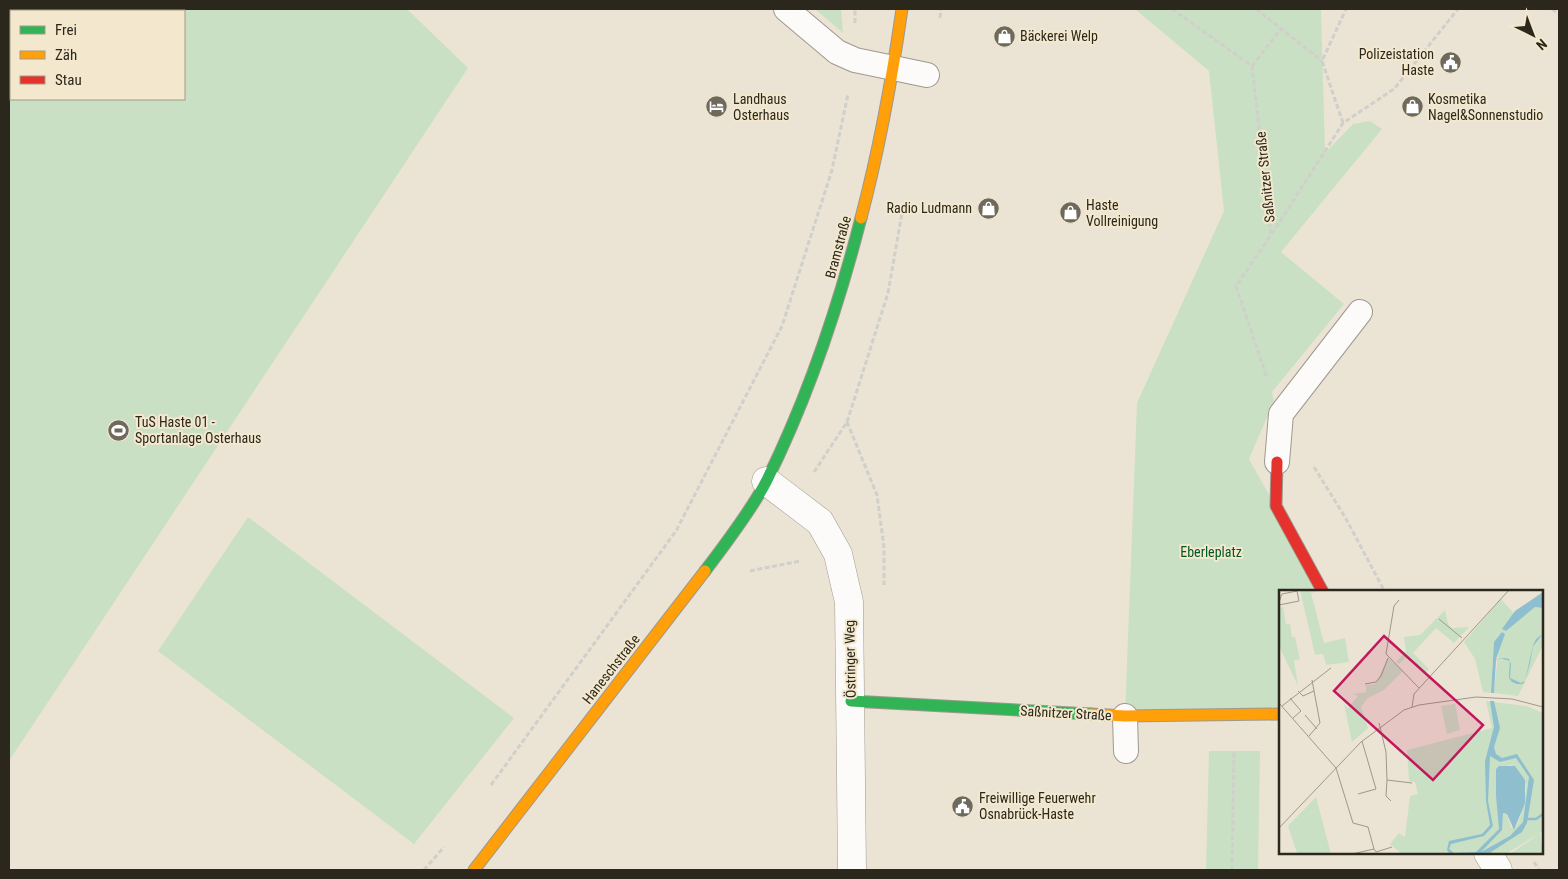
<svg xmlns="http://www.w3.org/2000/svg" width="1568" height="879" viewBox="0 0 1568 879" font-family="'Roboto Condensed',sans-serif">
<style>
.green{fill:#c9e0c4;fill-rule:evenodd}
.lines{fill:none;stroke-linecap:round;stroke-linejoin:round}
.lane-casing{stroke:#9e998e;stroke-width:26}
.street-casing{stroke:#9e998e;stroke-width:29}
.fast-casing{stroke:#9e998e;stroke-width:13}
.slow-casing{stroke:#9e998e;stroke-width:13}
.jam-casing{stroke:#9e998e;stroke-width:13}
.path{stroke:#d1cfca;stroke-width:3;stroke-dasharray:5 2.5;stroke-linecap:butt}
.lane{stroke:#fcfbf9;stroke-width:24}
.street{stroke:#fcfbf9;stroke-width:28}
.fast{stroke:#30b455;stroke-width:11}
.slow{stroke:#ff9f0a;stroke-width:11}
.jam{stroke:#e5322d;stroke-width:11}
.labels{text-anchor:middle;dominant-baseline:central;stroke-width:4;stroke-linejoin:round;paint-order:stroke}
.poi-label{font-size:14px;fill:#2b271d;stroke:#f3e8cd;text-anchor:start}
.street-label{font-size:14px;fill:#2b271d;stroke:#f3e8cd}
.park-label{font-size:14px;fill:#005924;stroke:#f3e8cd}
.inset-river{fill:none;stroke:#8fbecf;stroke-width:2.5}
.inset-road{fill:none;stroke:#9e988b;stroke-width:1}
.view{fill:#c2185b;fill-opacity:0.15;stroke:#c2185b;stroke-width:2.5}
.inset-edge{fill:none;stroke:#2b271d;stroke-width:2.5}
</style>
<rect width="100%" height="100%" fill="#ebe4d5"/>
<path class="green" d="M9,9H407L468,68L9,761ZM184,11V99H11V11Z
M815,9H841L843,33Z
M1135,9H1321L1325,153L1353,124L1370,121L1382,129L1281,252L1344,304L1272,392L1274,401L1249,459L1323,591L1280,592V714L1125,716L1137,403L1224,211L1209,71Z
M248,517L514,718L414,844L158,651Z
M1209,751H1260L1258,870H1206Z"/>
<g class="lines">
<defs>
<path id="lane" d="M786,9L837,52L855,60L927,75
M1277,462L1281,414L1360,312
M1125,716L1126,751"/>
<path id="street" d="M766,481L820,522L838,554L849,602L852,870
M1488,853L1498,870"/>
<path id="fast" d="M705,571C724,546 753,508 767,480C808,397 838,308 861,218
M851,701L1091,714"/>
<path id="slow" d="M861,218C879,150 892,79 902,9
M1091,714L1125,716L1280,714
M474,870L705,571"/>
<path id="jam" d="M1277,462L1276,506L1323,592"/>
</defs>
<use href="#lane" class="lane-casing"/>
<use href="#street" class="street-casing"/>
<use href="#fast" class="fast-casing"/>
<use href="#slow" class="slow-casing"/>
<use href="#jam" class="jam-casing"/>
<path class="path" d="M1172,9L1252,66L1271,235L1236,286L1267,378
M1256,9L1322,61
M1552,9L1559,14
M940,18L941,9
M855,23V9
M1252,66L1281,29
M1343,123L1322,61L1346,9
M1272,234L1343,123L1394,89L1458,9
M847,422L877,495L884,547V585
M1314,467L1345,517L1385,592
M814,472L847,422L888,293L902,213
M750,571L800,561
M491,785L676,531L782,326L832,170L848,94
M1534,862L1539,870
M424,870L444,847
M1232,870L1234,751"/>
<use href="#lane" class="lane"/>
<use href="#street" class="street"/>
<use href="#fast" class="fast"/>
<use href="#slow" class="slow"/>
<use href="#jam" class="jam"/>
</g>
<defs>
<symbol id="shop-disc" viewBox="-11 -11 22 22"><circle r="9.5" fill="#6e695d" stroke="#f3e8cd"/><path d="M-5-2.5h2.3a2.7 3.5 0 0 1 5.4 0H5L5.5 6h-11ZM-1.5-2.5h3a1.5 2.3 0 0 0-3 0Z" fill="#fff"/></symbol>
<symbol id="civic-disc" viewBox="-11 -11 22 22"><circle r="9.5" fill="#6e695d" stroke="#f3e8cd"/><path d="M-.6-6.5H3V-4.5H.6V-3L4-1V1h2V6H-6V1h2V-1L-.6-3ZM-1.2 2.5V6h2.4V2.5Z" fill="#fff"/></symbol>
<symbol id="hotel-disc" viewBox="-11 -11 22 22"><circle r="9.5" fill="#6e695d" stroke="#f3e8cd"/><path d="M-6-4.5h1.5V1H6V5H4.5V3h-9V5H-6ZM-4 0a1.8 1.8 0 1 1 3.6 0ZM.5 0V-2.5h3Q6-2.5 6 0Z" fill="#fff"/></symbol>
<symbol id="stadium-disc" viewBox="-11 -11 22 22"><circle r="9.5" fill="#6e695d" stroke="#f3e8cd"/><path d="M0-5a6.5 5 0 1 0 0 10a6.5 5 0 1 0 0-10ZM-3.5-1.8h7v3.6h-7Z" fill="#fff"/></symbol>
</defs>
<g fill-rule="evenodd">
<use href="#shop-disc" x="992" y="24" width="25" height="25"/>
<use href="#civic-disc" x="1438" y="50" width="25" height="25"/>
<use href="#hotel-disc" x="704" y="94" width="25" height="25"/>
<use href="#shop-disc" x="1400" y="94" width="25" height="25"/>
<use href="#shop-disc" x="976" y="196" width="25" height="25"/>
<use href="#shop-disc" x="1058" y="200" width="25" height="25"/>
<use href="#stadium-disc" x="106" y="418" width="25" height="25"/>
<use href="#civic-disc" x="950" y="794" width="25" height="25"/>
</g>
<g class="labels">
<g class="poi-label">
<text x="1020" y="36">Bäckerei Welp</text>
<text x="1434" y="54" text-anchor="end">Polizeistation<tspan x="1434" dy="16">Haste</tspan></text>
<text x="733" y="99">Landhaus<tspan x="733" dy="16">Osterhaus</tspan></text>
<text x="1428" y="99">Kosmetika<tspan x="1428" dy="16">Nagel&amp;Sonnenstudio</tspan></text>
<text x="1086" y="205">Haste<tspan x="1086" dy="16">Vollreinigung</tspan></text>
<text x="972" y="208" text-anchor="end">Radio Ludmann</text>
<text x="135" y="422">TuS Haste 01 -<tspan x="135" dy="16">Sportanlage Osterhaus</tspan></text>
<text x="979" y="798">Freiwillige Feuerwehr<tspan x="979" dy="16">Osnabrück-Haste</tspan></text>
</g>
<g class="street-label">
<text transform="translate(1265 177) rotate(-96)">Saßnitzer Straße</text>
<text transform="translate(838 247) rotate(-75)">Bramstraße</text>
<text transform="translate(850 659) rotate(-91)">Östringer Weg</text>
<text transform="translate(611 669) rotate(-52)">Haneschstraße</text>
<text transform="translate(1066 713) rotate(3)">Saßnitzer Straße</text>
</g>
<g class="park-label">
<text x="1211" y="552">Eberleplatz</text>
</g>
</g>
<g transform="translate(1279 590)">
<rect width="264" height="264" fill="#ebe4d5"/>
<path d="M21,0H47L32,3L45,53L66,48L70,72L47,75L44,64L36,65ZM222,9L240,29L256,17L264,18V55L239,106L215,103L220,54L215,52L212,103L204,102L196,69L185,52ZM4,17L7,34H11L13,47H16L21,69L15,71L19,96L0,56V18ZM166,20L169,34L173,38L190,37L175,53L157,38L134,63L150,79L146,83L128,67L120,74L117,72L127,61L125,47L141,45ZM109,68L124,81L105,100L89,108L82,117L89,138L73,152L65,114L69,118L79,106L74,104L87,102V95L96,94ZM207,111L248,116L264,123V241L227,264H123L111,254L120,243L126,247L131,206L139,204L136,192L130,191L128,160L213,138ZM232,175L246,190L247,200L240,231L237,237L232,238L228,224L220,222L217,206V179ZM176,114L181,140L168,144L162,116ZM37,207L52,264L18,263L9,236ZM261,243L264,264H231Z" fill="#c9e0c4" fill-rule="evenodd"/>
<path d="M264,2V18L256,17L227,41L223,39L236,21ZM223,42L226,44L217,69L225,68L230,69L231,71L232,74L231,88L242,93L246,91L254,55L257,49L264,44L254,56L251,73L246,91L245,93L243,94H238L233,92L230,88V83L231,71L221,68L217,70L215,103H212L215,52ZM211,111H215L221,138L215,157L217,164L223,168L238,164L255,190L248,233L243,242L209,264H171L168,260L170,251L203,244L211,235L207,211L206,171L215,137ZM211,166L221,172L237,168L250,187L244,232L231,246L202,262L223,240L224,223L228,224L235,240L246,213V190L236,176H220L217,179V206L220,239L197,262L175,263L170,259L172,254L205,246L214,236L209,211Z" fill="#8fbecf" fill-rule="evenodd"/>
<path class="inset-river" d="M247,229H257L264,224"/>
<path class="inset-road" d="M120,10L115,16L107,64L140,98M0,12L3,4L18,1L20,11L0,15M160,29L183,48M86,94L97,92L102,86L109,68M19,101L24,106L35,101M11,108L22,121L14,128M0,113L57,178L74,233L89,237L95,259L73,264M3,116L52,78M133,117L135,104L230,0M26,125L38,139M100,133L107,162L108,190L133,193M30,146L41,133L33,90M108,190L107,206L112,211M79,204L97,199L83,151M0,238L82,152L125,120L140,115L197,107L233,109L264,117M95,259L97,262L113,257"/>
<path class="view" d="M105,46L204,135L154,190L55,101Z"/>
<rect width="264" height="264" class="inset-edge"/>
</g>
<rect width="1568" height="879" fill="none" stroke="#2b271d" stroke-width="20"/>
<rect x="10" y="10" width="175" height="90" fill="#f3e8cd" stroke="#a39b87"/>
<rect x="20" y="26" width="25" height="8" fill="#30b455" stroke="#a39b87"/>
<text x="55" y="35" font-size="15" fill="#2b271d">Frei</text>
<rect x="20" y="51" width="25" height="8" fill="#ff9f0a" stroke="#a39b87"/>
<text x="55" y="60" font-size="15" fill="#2b271d">Zäh</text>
<rect x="20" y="76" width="25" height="8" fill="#e5322d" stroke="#a39b87"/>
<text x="55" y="85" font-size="15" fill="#2b271d">Stau</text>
<g transform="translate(1533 35) rotate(138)" stroke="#f3e8cd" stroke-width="4" paint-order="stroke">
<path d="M0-4L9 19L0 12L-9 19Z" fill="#2b271d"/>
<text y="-8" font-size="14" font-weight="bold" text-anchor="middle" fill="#2b271d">N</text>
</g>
</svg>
